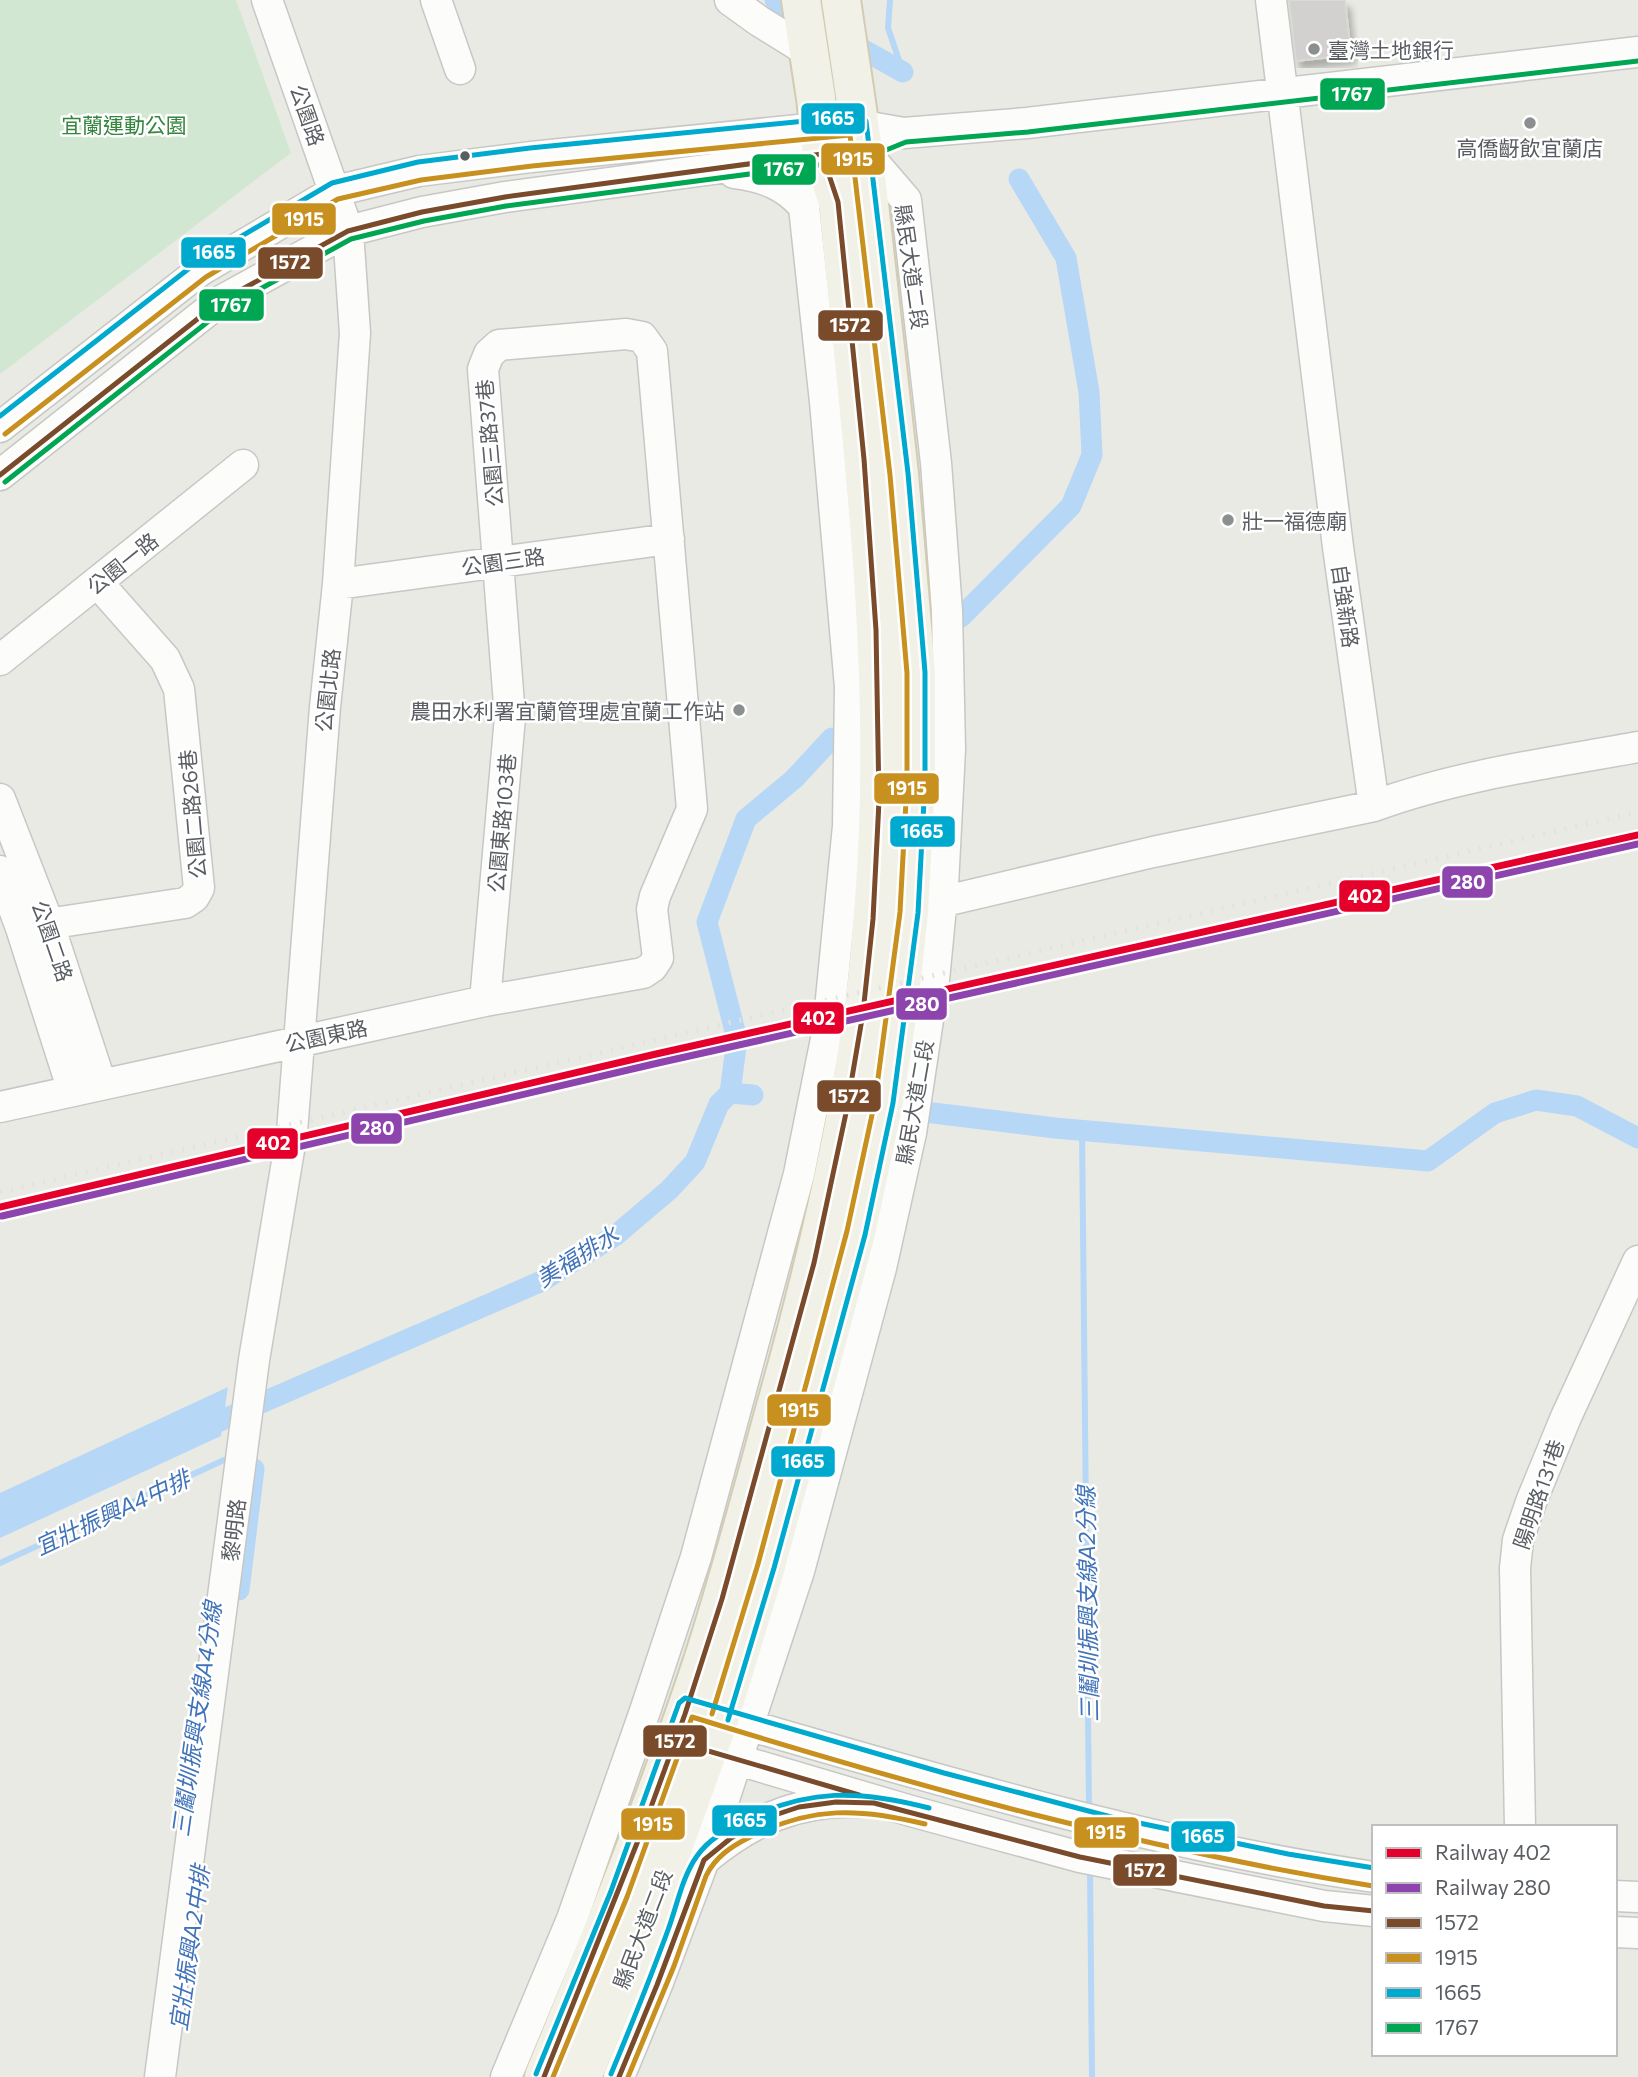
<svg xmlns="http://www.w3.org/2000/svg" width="1638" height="2077" viewBox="0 0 1638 2077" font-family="Commissioner,'Noto Sans TC',sans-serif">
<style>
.green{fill:#d2e7d1}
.water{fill:#b7d7f6}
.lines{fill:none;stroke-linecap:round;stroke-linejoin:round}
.stream{stroke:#b7d7f6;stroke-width:6}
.canal{stroke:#b7d7f6;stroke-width:21}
.building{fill:#d2d1cf;stroke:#dad9d4;stroke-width:2;filter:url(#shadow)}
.minor-casing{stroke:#c7c7c5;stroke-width:33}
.major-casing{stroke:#d2ccb3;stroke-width:42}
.minor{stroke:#fcfcfb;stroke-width:30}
.major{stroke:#f2f1e7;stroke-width:38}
.rail{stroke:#e2e2e2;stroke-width:5;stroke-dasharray:2 9;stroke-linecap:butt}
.bus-1-casing{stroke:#fff;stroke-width:10}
.bus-2-casing{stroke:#fff;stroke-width:10}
.bus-3-casing{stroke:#fff;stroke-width:10}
.bus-4-casing{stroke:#fff;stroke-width:10}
.bus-1{stroke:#7a4b2a;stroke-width:5}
.bus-2{stroke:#c8901e;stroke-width:5}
.bus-3{stroke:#00a9ce;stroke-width:5}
.bus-4{stroke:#00a651;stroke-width:5}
.rail-1-casing{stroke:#fff;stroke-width:12}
.rail-2-casing{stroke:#fff;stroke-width:12}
.rail-1{stroke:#e4002b;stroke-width:7}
.rail-2{stroke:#8e44ad;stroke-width:7}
.poi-dot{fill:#8c8f90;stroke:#fff;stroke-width:2.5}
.bus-dot{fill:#5a5e63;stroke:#fff;stroke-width:2.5}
.labels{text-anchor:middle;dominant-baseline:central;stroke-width:5;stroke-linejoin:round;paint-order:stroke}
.poi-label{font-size:21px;fill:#5a5e63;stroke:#fff;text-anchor:start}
.street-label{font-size:21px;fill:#5a5e63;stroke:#fff}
.park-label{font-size:21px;fill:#368640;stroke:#fff}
.water-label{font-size:23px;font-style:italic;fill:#4173b8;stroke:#fff}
.line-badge{stroke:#fff;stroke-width:2.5}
.badge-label{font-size:19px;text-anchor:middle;font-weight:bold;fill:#fff}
</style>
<defs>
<filter id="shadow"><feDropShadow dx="4.5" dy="8" stdDeviation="3.5" flood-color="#0004"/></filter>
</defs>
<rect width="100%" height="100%" fill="#eaeae5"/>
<path class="green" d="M0,0H236L291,153L0,374Z"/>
<path class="water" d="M228,1387L221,1436L0,1538V1493Z"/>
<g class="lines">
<path class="stream" d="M890,0L888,28L903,72
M1082,1130L1089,1809
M0,1563L224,1460
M1089,1827V1851
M1090,1869L1092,2077"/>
<path class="canal" d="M775,0L807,18
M844,39L903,72
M961,617L1071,506L1092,455L1089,392L1066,258L1019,179
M730,1093L753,1095
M925,1112L1055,1128L1428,1161L1495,1113L1536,1100L1577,1106L1638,1138
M199,1430L542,1281L616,1235L669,1190L695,1162L719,1104L730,1093L737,1039L707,922L746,819L794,779L832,738
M239,1590L254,1469"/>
</g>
<path class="building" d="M1289,0H1345L1351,55L1296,61Z"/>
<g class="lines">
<defs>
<path id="minor" d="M436,0L460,69
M730,0L759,21L809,52
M1271,0L1338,547L1374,806C1458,775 1550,763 1638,747
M734,173C763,177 785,184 804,207
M0,427L201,270L335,191L419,171L531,157L818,128L858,125L904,133L1027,123L1638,52
M0,475L219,302L348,231L422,212L505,197L840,152
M338,584L669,539
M0,660L243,465
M0,799L48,922L101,1084
M0,871L21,928L73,1091
M941,902L1153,852L1374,806
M21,928L185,903L194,897L199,888L179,689L165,659L97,582
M0,1107L485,1001L643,973L652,967L658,958L652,909L655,896L692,809L652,351L642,337L626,334L499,345L489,354L483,369L510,717L485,1001
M730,1720C942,1781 1155,1845 1374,1877
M718,1754L911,1811L1080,1857L1324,1906L1374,1911
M1520,1827L1515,1568L1518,1540L1531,1502L1566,1417L1638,1261
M704,1860C751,1821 796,1800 859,1802
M1615,1896L1638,1897
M1615,1932L1638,1933
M160,2077L254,1360L292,1132L325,707L338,584L355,333L348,231L267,0
M506,2077L572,1919L645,1711L696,1557L799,1174L828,1029L848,826L850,687L825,402L804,207L822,154
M619,2077L657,1985L704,1860L799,1571L881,1268L911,1133L934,980L943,886L950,749L947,611L936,463L906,200L863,150"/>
<path id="major" d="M544,2077C600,1940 656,1802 703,1661C730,1578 752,1494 775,1410C812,1280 844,1147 863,1013C869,972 872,929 875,887C891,658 860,430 838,202L822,154L816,98L801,0
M582,2077L643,1931L720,1717L766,1566L856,1233L884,1102L899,1004L909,913L916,782V673L899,474L863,150L841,0"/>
</defs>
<use href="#minor" class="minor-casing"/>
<use href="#major" class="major-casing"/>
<use href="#minor" class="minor"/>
<use href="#major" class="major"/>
<path class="rail" d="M0,1192L1638,812"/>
<defs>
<path id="bus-1" d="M0,475L219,302L348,231L422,212L505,197L822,154L838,202L864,459L876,630L879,801L873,919L863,1013L846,1113L814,1263L722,1599L685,1714L647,1818L544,2077
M674,1741L859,1795
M619,2077L657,1985L704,1860L731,1838L763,1819L799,1807L836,1802L874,1803L1080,1857L1324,1906L1374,1911"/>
<path id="bus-2" d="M5,434L206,277L338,199L421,180L532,166L850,135L890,475L907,673V782L900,912L875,1101L847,1231L758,1564L712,1714
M553,2077L627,1897L692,1717C919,1787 1138,1848 1373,1886
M628,2077L674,1966L706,1876C715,1857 732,1846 750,1837C812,1806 860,1808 925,1824"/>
<path id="bus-3" d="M0,416L196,263L332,183L418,162L530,148L857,116L866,121L908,473L925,672V782L918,913L893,1103L865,1235L774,1568L728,1720
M536,2074L611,1891L679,1703L685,1698L944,1773L1115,1818L1288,1854L1374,1868
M611,2074C631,2026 650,1979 668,1930C677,1906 682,1877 697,1856C708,1840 726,1830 743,1821C808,1788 860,1790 929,1808"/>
<path id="bus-4" d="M5,482L224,309L351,239L424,221L506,206L864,159L906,142L1028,132L1638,61"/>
</defs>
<use href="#bus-1" class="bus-1-casing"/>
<use href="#bus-2" class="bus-2-casing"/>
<use href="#bus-3" class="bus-3-casing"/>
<use href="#bus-4" class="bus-4-casing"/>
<use href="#bus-1" class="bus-1"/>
<use href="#bus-2" class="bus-2"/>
<use href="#bus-3" class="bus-3"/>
<use href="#bus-4" class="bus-4"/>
<defs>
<path id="rail-1" d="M0,1207L656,1054L1638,835"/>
<path id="rail-2" d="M2,1216L658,1063L1638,844"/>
</defs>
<use href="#rail-1" class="rail-1-casing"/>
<use href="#rail-2" class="rail-2-casing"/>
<use href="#rail-1" class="rail-1"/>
<use href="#rail-2" class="rail-2"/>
</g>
<g class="poi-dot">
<circle cx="1314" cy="49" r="7"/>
<circle cx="1530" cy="123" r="7"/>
<circle cx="1228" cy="520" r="7"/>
<circle cx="739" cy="710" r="7"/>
</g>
<circle class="bus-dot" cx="465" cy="156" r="6"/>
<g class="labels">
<g class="poi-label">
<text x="1328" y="49">臺灣土地銀行</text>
<text x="1530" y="147" text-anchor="middle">高僑齖飲宜蘭店</text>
<text x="1242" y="520">壯一福德廟</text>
<text x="725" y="710" text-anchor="end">農田水利署宜蘭管理處宜蘭工作站</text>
</g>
<g class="street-label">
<text transform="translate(308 115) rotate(71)">公園路</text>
<text transform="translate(912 267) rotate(82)">縣民大道二段</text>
<text transform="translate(489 443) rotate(-95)">公園三路37巷</text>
<text transform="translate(503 561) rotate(-8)">公園三路</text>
<text transform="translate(122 563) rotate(-39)">公園一路</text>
<text transform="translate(1346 606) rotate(82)">自強新路</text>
<text transform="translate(327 690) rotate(-84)">公園北路</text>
<text transform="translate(192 814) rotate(-95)">公園二路26巷</text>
<text transform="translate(501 823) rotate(-85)">公園東路103巷</text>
<text transform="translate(53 941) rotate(71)">公園二路</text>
<text transform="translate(326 1035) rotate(-12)">公園東路</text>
<text transform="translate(914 1102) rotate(-80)">縣民大道二段</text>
<text transform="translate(1538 1494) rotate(-71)">陽明路131巷</text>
<text transform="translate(233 1530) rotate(-83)">黎明路</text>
<text transform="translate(642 1929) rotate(-69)">縣民大道二段</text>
</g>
<g class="park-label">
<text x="124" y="124">宜蘭運動公園</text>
</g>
<g class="water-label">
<text transform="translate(577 1256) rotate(-32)">美福排水</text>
<text transform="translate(112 1512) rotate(-25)">宜壯振興A4中排</text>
<text transform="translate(1087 1604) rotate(-91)">三鬮圳振興支線A2分線</text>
<text transform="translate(196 1719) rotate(-82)">三鬮圳振興支線A4分線</text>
<text transform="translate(189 1948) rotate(-82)">宜壯振興A2中排</text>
</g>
</g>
<g class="line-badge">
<rect x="1319" y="77" width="67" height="34" rx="7" fill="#00a651"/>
<rect x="800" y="102" width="66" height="33" rx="7" fill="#00a9ce"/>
<rect x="820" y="142" width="66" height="34" rx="7" fill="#c8901e"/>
<rect x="751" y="153" width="66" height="33" rx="7" fill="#00a651"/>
<rect x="271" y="202" width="66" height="34" rx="7" fill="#c8901e"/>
<rect x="180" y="236" width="67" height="33" rx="7" fill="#00a9ce"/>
<rect x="257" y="246" width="67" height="34" rx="7" fill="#7a4b2a"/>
<rect x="198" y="288" width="67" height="34" rx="7" fill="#00a651"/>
<rect x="817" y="309" width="67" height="33" rx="7" fill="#7a4b2a"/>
<rect x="873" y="772" width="67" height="33" rx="7" fill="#c8901e"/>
<rect x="889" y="815" width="67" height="33" rx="7" fill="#00a9ce"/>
<rect x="1441" y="865" width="53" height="34" rx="7" fill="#8e44ad"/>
<rect x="1338" y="879" width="53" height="34" rx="7" fill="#e4002b"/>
<rect x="895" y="987" width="53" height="34" rx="7" fill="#8e44ad"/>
<rect x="792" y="1001" width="53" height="34" rx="7" fill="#e4002b"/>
<rect x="816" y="1079" width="66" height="34" rx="7" fill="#7a4b2a"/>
<rect x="350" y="1112" width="53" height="33" rx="7" fill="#8e44ad"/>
<rect x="246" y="1127" width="53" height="33" rx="7" fill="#e4002b"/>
<rect x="766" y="1393" width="66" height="34" rx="7" fill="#c8901e"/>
<rect x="770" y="1445" width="66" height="33" rx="7" fill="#00a9ce"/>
<rect x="642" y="1724" width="66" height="34" rx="7" fill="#7a4b2a"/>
<rect x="711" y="1804" width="67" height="33" rx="7" fill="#00a9ce"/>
<rect x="620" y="1807" width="66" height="34" rx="7" fill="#c8901e"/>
<rect x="1073" y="1816" width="67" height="33" rx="7" fill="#c8901e"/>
<rect x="1170" y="1820" width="66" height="33" rx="7" fill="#00a9ce"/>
<rect x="1112" y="1853" width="66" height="34" rx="7" fill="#7a4b2a"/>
</g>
<g class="badge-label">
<text x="1352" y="101">1767</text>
<text x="833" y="125">1665</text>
<text x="853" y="166">1915</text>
<text x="784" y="176">1767</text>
<text x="304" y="226">1915</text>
<text x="214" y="259">1665</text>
<text x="290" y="269">1572</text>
<text x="231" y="312">1767</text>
<text x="850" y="332">1572</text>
<text x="907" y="795">1915</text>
<text x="922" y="838">1665</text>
<text x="1468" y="889">280</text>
<text x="1365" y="903">402</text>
<text x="922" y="1011">280</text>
<text x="818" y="1025">402</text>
<text x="849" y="1103">1572</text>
<text x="377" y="1135">280</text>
<text x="273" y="1150">402</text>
<text x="799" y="1417">1915</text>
<text x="803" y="1468">1665</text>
<text x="675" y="1748">1572</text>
<text x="745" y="1827">1665</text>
<text x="653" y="1831">1915</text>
<text x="1106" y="1839">1915</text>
<text x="1203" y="1843">1665</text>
<text x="1145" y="1877">1572</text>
</g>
<rect x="1372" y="1825" width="245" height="231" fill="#ffffff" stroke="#bdbfc1" stroke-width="2"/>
<rect x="1386" y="1848" width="35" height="10" fill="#e4002b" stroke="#bdbfc1" stroke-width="2"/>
<text x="1435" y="1860" font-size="21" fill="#5a5e63">Railway 402</text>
<rect x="1386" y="1883" width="35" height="10" fill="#8e44ad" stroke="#bdbfc1" stroke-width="2"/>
<text x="1435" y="1895" font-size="21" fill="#5a5e63">Railway 280</text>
<rect x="1386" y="1918" width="35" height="10" fill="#7a4b2a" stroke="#bdbfc1" stroke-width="2"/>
<text x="1435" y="1930" font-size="21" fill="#5a5e63">1572</text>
<rect x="1386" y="1953" width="35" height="10" fill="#c8901e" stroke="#bdbfc1" stroke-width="2"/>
<text x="1435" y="1965" font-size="21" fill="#5a5e63">1915</text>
<rect x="1386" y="1988" width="35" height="10" fill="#00a9ce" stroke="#bdbfc1" stroke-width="2"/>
<text x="1435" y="2000" font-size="21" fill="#5a5e63">1665</text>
<rect x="1386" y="2023" width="35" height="10" fill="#00a651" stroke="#bdbfc1" stroke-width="2"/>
<text x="1435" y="2035" font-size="21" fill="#5a5e63">1767</text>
</svg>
